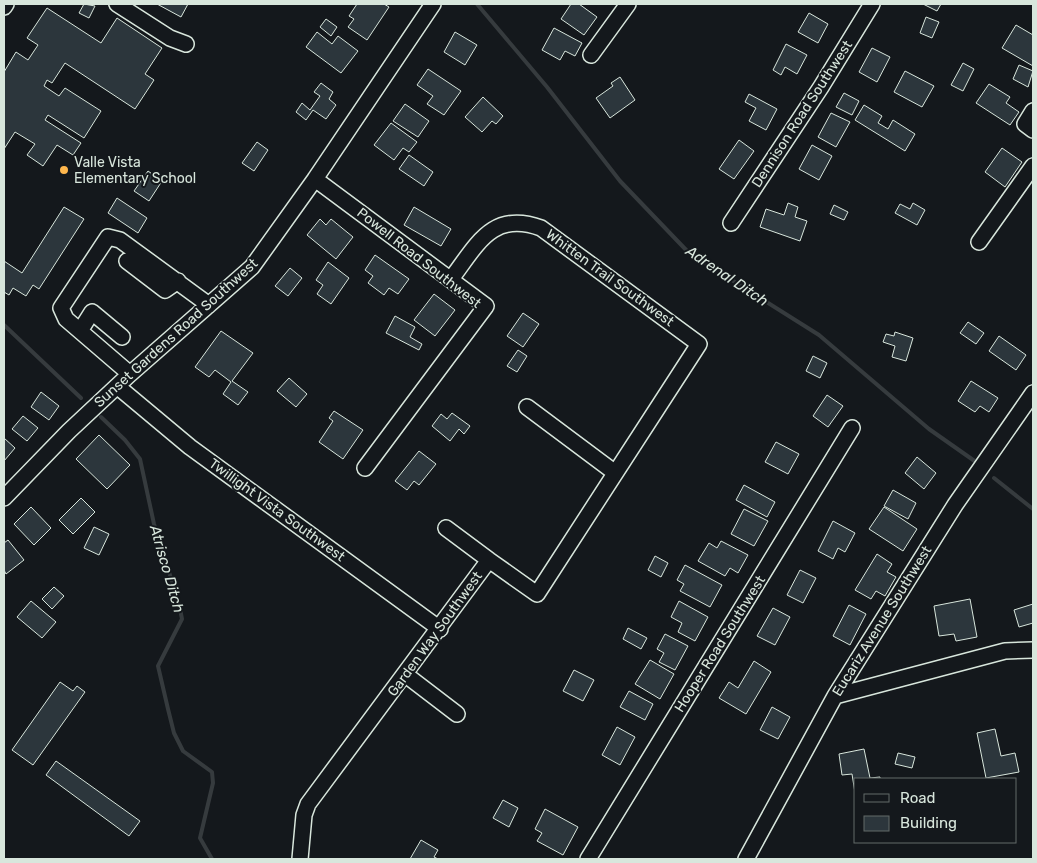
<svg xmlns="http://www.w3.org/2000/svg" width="1037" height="863" viewBox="0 0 1037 863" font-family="Rubik,sans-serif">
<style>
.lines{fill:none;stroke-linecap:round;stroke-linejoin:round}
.stream{stroke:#363b3e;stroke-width:4}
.building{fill:#2c363c;stroke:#d8e6dc}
.minor-casing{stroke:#d8e6dc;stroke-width:18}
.minor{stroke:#14181c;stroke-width:15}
.poi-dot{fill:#ffb74d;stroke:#14181c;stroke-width:2}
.labels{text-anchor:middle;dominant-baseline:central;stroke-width:4;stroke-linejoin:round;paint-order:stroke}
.street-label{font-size:14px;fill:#d8e6dc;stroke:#14181c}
.poi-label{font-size:14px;fill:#d8e6dc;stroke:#14181c;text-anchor:start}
.water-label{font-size:15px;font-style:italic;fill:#d8e6dc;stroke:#14181c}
</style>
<rect width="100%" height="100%" fill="#14181c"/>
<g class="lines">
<path class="stream" d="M477,4L547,87L620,181L689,253L819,335L929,429L976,462
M4,325L81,398
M101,417L125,440L140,459L154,524L179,604L182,619L158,666L168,709L174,733L183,751L212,772L213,783L200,838L212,859
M994,478L1033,509"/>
</g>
<path class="building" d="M84,4L95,6L89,18L79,13Z
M157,4H188L181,17Z
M357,4H384L389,7L367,40L348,27L354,19L349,16Z
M571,4H579L597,17L584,35L561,19Z
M923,4H941L937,11Z
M47,8L101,43L117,18L162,48L145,74L154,80L135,109L65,63L52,83L47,80L44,86L59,96L65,88L101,111L84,138L48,115L45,120L81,143L73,155L57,145L43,166L27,155L35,144L15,132L4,149V72L16,52L28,60L38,45L27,38Z
M809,13L828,24L818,43L798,32Z
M926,17L939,22L932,38L920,33Z
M326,19L337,27L331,36L320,27Z
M1016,25L1033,35V66L1002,48Z
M554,28L582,43L575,56L565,51L560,60L542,50Z
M317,32L332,44L338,36L358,51L341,73L306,47Z
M455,32L477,45L465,65L444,52Z
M786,44L807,55L797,74L785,67L781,75L773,70Z
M872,48L890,57L877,82L859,72Z
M963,63L974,69L963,91L951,85Z
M1019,65L1033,71L1028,87L1013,79Z
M428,69L461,91L444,115L427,104L433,96L417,85Z
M905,71L934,86L922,107L894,92Z
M620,77L635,100L610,118L596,98L613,86L611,83Z
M321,83L333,92L329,99L336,105L326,119L313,110L306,120L296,112L302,103L310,110L320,96L314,92Z
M989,84L1010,97L1006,103L1019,112L1010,125L976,103Z
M844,93L859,101L852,115L836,107Z
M749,94L777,109L766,130L749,121L756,108L745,102Z
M483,97L503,116L496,124L492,121L482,132L465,117Z
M405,104L429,121L418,137L393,121Z
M864,105L882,116L878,123L888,129L893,120L915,134L905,151L855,120Z
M831,113L850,122L836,147L818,137Z
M391,123L417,142L409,152L403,148L394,160L374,145Z
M739,140L754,151L734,179L719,169Z
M257,142L268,150L254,171L242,163Z
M812,145L832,156L819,180L799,169Z
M1002,148L1022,162L1005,187L985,172Z
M409,155L433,172L424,186L399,169Z
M148,171L162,181L149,201L134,191Z
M117,198L147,218L138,233L108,213Z
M788,203L798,207L795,217L807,221L800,241L760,227L766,209L784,215Z
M913,203L925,210L917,225L895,213L900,204L910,209Z
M834,205L848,212L844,220L830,214Z
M64,207L84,219L39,289L33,285L26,296L13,288L9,295L4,292V261L22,273Z
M414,207L451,229L441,246L404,225Z
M320,219L326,225L331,219L353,237L336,259L307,235Z
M375,255L409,279L398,294L389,288L384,295L368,283L373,276L365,270Z
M328,262L349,278L331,304L317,294L323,285L316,280Z
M290,268L302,278L288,296L275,286Z
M434,294L455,310L435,336L414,320Z
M523,313L539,324L523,347L507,336Z
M395,316L415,327L410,337L422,344L419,350L386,333Z
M968,322L984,333L976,344L960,333Z
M221,331L253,353L232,381L248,392L238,405L223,394L231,382L215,370L209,377L195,367Z
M895,332L913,338L906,361L892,357L895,346L883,342L886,334L894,336Z
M999,336L1026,355L1016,370L989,351Z
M518,350L527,356L517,372L507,366Z
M813,356L827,363L820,378L806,371Z
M289,378L307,394L296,407L277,391Z
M971,381L998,398L989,412L980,406L975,412L958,401Z
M41,392L59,406L49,420L31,407Z
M827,395L843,406L828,427L813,416Z
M334,411L363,430L343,459L319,442L333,421L329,418Z
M452,413L470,426L464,434L459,429L450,441L432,426L441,414L447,419Z
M23,416L38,428L27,441L12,429Z
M99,435L130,465L107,489L76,459Z
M4,438L15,448L4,461Z
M776,442L799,454L788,474L765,462Z
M419,451L436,464L419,485L414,481L407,490L395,481Z
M917,457L936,473L924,489L905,473Z
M744,485L775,502L767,517L736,500Z
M893,490L916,503L908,519L884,506Z
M81,498L95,512L73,534L59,520Z
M31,507L51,528L34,545L14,524Z
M884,507L917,529L903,551L869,529Z
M744,509L768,521L754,546L731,534Z
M833,521L855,533L845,552L838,548L833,559L818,551Z
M94,527L109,534L99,555L84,548Z
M8,540L24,560L6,574L4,570V543Z
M721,541L748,555L738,573L730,568L725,576L698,561L709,543L717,548Z
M877,554L892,564L887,572L896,577L885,596L876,591L871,599L855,590Z
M655,556L668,563L661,577L648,570Z
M685,565L722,585L710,607L680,591L684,584L677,580Z
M800,570L816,578L803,603L787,595Z
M54,587L64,596L52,609L42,599Z
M970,599L977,637L956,641L954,634L939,636L934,606Z
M31,601L56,622L42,638L17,617Z
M679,601L708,617L695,641L678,632L682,623L671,617Z
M1033,604V623L1019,627L1014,610Z
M849,605L866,614L850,645L833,636Z
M773,608L790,617L775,645L757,636Z
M628,628L647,638L641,649L623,639Z
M665,634L688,646L675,670L659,662L664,653L657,649Z
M650,660L674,674L660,699L635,684Z
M754,661L771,672L746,714L719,698L729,682L738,688Z
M574,670L594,680L583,701L563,691Z
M60,682L73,691L77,686L85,692L33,765L12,750Z
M629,691L653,704L645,720L620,707Z
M772,707L790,717L778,739L760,730Z
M617,727L635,737L620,765L602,755Z
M995,729L1001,756L1015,753L1019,772L986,778L977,733Z
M864,749L870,778L880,777V779H856L855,793L852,774L842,775L839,754Z
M898,753L915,757L912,768L895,764Z
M56,761L140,821L129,836L46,775Z
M503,800L518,808L509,827L493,818Z
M545,809L578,827L563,855L537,841L542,833L535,829Z
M421,840L438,850L434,857L438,859H410Z"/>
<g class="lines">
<defs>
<path id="minor" d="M117,4L170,38L186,44
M4,7L6,4
M591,55L628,4
M1033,111L1025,124L1033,130
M315,179L486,306L365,468
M731,223L821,87L872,4
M979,242L1033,166
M127,261L165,290L178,281
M80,331L92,312L122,337
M130,374L66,319L61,308L108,237L120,240L209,305
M117,386L190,447L440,629
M527,407L614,472
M4,498L69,431L130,374L252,267L315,179L433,4
M446,528L489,560
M406,675L457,714
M835,696L1005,651L1033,650
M300,859L304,815L308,804L489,560L537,594L699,344L541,228C492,210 477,245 451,279
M588,859L852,428
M746,859L835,696L955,505L1033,393"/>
</defs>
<use href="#minor" class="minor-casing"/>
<use href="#minor" class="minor"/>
</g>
<circle class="poi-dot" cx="64" cy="170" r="5"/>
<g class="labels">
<g class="street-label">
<text transform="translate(802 114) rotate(-57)">Dennison Road Southwest</text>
<text transform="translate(419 258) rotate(38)">Powell Road Southwest</text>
<text transform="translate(610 278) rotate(36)">Whitten Trail Southwest</text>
<text transform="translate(176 333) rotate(-42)">Sunset Gardens Road Southwest</text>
<text transform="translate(277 510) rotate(36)">Twillight Vista Southwest</text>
<text transform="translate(882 621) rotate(-58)">Eucariz Avenue Southwest</text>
<text transform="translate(435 634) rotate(-54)">Garden Way Southwest</text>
<text transform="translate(720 644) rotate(-58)">Hooper Road Southwest</text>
</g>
<g class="poi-label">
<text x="74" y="162">Valle Vista<tspan x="74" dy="16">Elementary School</tspan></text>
</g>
<g class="water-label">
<text transform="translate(727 276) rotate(34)">Adrenal Ditch</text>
<text transform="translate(167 569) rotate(74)">Atrisco Ditch</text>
</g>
</g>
<rect width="1037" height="863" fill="none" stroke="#d8e6dc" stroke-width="10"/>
<rect x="854" y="778" width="162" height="65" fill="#14181c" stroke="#626a69"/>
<rect x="864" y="794" width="25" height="8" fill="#14181c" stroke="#626a69"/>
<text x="900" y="803" font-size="15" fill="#d8e6dc">Road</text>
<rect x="864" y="816" width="25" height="15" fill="#2c363c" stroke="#626a69"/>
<text x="900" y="828" font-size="15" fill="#d8e6dc">Building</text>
</svg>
